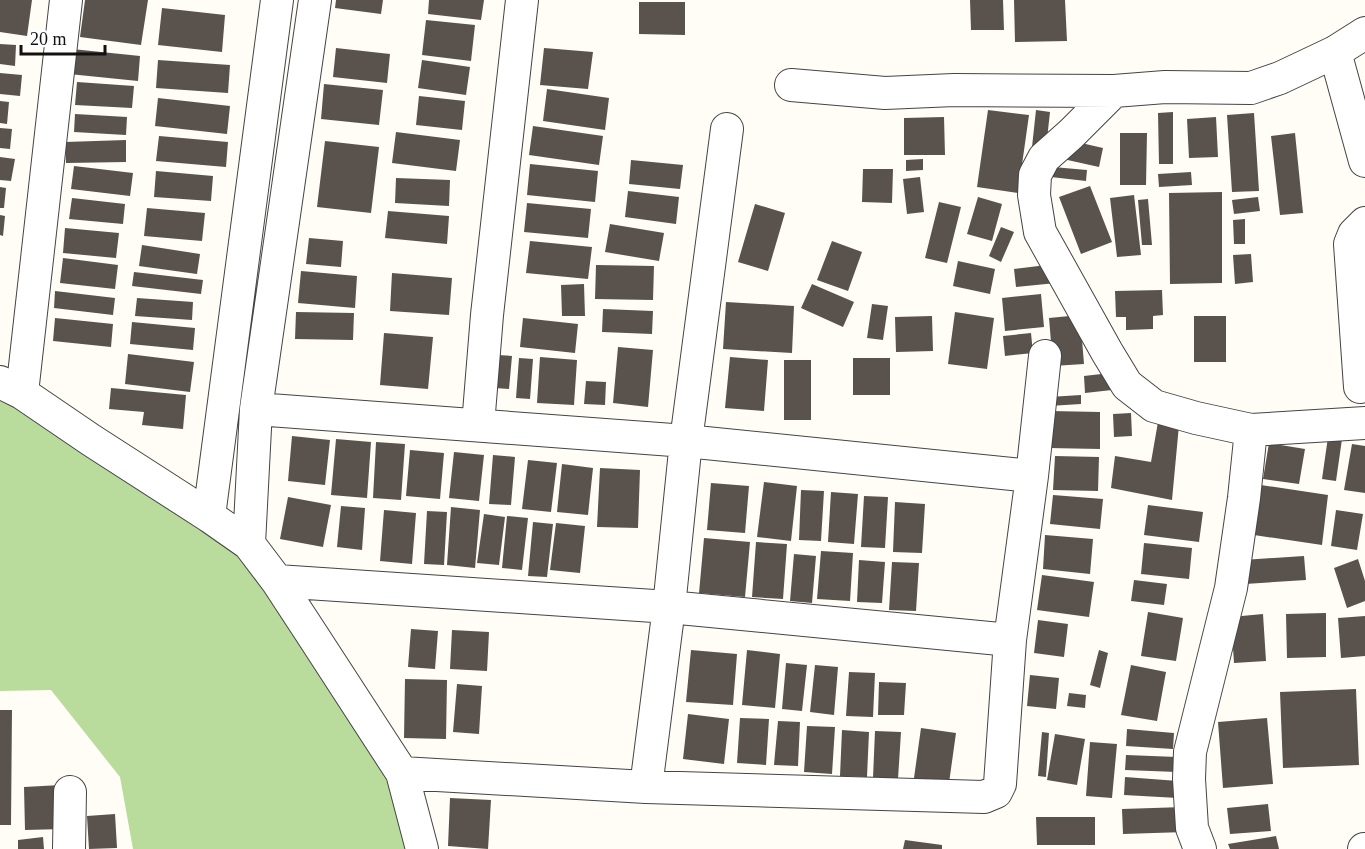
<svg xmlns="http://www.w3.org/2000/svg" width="1365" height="849" viewBox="0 0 1365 849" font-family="'Times New Roman',serif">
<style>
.forest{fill:#b9dc9c}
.building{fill:#5a524d}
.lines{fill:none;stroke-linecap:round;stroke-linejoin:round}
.minor-casing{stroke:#444;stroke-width:34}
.minor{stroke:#fff;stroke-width:32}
</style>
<rect width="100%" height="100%" fill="#fffdf5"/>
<path class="forest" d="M0,398L224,534L384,746L417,849H133L120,777L51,690L0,691Z"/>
<path class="building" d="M0,0H32L27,36L0,32Z
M85,0H148L141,45L80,37Z
M336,0H383L381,14L335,8Z
M429,0H484L481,20L428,14Z
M970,0H1003L1004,30H971Z
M1014,0H1065L1067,41L1015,42Z
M639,2H685V35L639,34Z
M162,8L225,15L222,52L158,45Z
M426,20L475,25L471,61L422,55Z
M0,44L16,45L15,66L0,64Z
M336,48L390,54L387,83L333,77Z
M544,48L593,52L588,89L540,85Z
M72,49L140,56L138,81L69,74Z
M158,60L230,65L228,93L156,88Z
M422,60L470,67L466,95L418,88Z
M0,73L22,75L20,96L0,94Z
M77,82L134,86L132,108L75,105Z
M324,84L383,90L379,125L321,119Z
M547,89L609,98L605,130L543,121Z
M419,96L465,101L462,130L416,125Z
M158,98L230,106L227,134L155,126Z
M0,101L9,102L7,124L0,123Z
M988,110L1029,115L1018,193L977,187Z
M1036,110L1050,112L1046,148L1032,147Z
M1173,112V164H1159L1158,113Z
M1254,113L1259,191L1232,192L1227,115Z
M75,114L127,117L126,135L74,132Z
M944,117L945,155H904V118Z
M1216,117L1218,157L1189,158L1187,119Z
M533,126L603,136L599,165L529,155Z
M0,128L12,129L10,149L0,148Z
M396,132L460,140L456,171L392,163Z
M1120,133H1147L1146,185H1120Z
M1295,133L1303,213L1280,215L1271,136Z
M159,136L228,142L226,167L156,161Z
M126,140V162L66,163L65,142Z
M1068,140L1103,148L1099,167L1063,159Z
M325,141L379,147L371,213L317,207Z
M0,157L15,159L11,181L0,180Z
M923,159V170L906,171V160Z
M631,160L683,165L680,189L629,184Z
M530,164L598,171L595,202L527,195Z
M74,166L133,173L130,196L71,189Z
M1053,167L1087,170L1086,181L1051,177Z
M863,169H893L892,203L862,202Z
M156,171L213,176L211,201L154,197Z
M1191,172L1192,185L1159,187L1158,174Z
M920,177L924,212L907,214L903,179Z
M396,178L450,180L449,206L395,203Z
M1090,186L1112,242L1081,254L1059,197Z
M0,187L6,188L4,208H0Z
M628,191L679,197L676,224L625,217Z
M1222,192V283L1170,284L1169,193Z
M1134,195L1141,255L1117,257L1110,198Z
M978,197L1002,204L992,241L967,234Z
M1258,197L1260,211L1234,214L1232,200Z
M72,198L125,204L123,224L69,219Z
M1148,199L1152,245H1142L1138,200Z
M939,202L961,207L947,263L925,258Z
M527,203L591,209L588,238L524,232Z
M755,204L785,213L768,271L738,262Z
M147,208L205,213L202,241L144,236Z
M388,211L449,216L447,244L385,238Z
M0,215L5,216L3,236L0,235Z
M1245,219V244H1234L1233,220Z
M610,224L664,233L659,261L605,252Z
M1001,227L1014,232L1001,262L989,256Z
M65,228L119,233L116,258L63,253Z
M309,238L343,241L341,267L306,264Z
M530,241L592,247L588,279L526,273Z
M832,241L862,252L848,291L817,280Z
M142,245L200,254L197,274L139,266Z
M1251,254L1253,282L1235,284L1233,255Z
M63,258L118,265L115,289L60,283Z
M958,261L995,269L990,294L953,286Z
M1055,264L1056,283L1016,287L1014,269Z
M596,265L654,266L653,300L595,299Z
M301,271L357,276L355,308L298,303Z
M134,272L203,280L201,294L132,286Z
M392,273L452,278L449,315L390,311Z
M584,284L585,316H562L561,285Z
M812,284L854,302L843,327L801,308Z
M1162,290L1163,315L1153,316V329L1126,330V317H1116L1115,291Z
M55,291L115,298L113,315L54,308Z
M1041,294L1044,327L1005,331L1002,298Z
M137,298L193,302L192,320L135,316Z
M726,302L794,306L792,353L723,349Z
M872,304L888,306L883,340L867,338Z
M603,309L653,311L652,334L602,332Z
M296,312L354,313L353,340L295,339Z
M955,312L994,318L987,369L948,364Z
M1080,315L1084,364L1053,366L1049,318Z
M932,316L933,351L896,352L895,317Z
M1194,316H1226V362H1194Z
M55,318L113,324L111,347L53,341Z
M523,318L578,324L575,353L520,347Z
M132,322L195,328L193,350L130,344Z
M384,333L433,337L428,389L380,385Z
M1031,333L1033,353L1005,356L1003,336Z
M618,347L653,350L648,407L613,403Z
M128,354L194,362L190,392L125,384Z
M498,355L512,356L509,389L495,388Z
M540,357L577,360L574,405L537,403Z
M730,357L768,360L764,411L725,408Z
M519,358L533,359L530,399L516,398Z
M853,358H890V395H853Z
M784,360H811V420H784Z
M1110,373L1112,390L1085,393L1084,376Z
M586,381L606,382L605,405L584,404Z
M111,388L186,395L183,429L142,425L144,412L109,409Z
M1081,395V404L1049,406V397Z
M1050,411L1100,412V449L1049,448Z
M1131,413L1132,436L1114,437L1113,414Z
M1158,422L1179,425L1172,500L1111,488L1115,456L1151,462Z
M292,436L330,440L325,485L288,481Z
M1328,437L1342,439L1336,481L1322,479Z
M336,439L371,442L367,498L331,495Z
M376,442L405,444L401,500L373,498Z
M1269,443L1305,449L1299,484L1263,479Z
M1352,444L1365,446V493L1344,490Z
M410,450L444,453L440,499L406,496Z
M454,452L484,455L479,501L449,498Z
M493,455L515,457L511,505L489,504Z
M1055,456L1099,457L1098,491L1053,490Z
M528,460L557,463L551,512L522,509Z
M562,464L593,468L588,515L557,512Z
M600,468L640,470L638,528L597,527Z
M764,482L797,486L791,541L757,537Z
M711,483L749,486L745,533L707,530Z
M1261,485L1328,495L1322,545L1254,535Z
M801,490L824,491L821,541L799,540Z
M831,492L858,494L854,544L828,542Z
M1053,495L1103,499L1100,529L1050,524Z
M864,496L888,497L885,548L861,547Z
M288,497L331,505L323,547L280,539Z
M895,502L925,504L922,553L893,552Z
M1148,505L1203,512L1199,542L1144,535Z
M341,506L365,508L362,550L337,547Z
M451,507L480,510L475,568L447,565Z
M384,510L416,513L412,564L380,561Z
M1336,510L1363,514L1357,550L1331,546Z
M427,511L447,512L444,565L424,564Z
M484,514L505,517L499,565L477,563Z
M507,516L528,518L522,570L502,568Z
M533,522L553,524L547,577L528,576Z
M556,523L585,526L580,573L550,570Z
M1045,535L1093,539L1090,574L1043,569Z
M704,538L750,542L745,597L699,593Z
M756,542L787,544L783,599L752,597Z
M1144,543L1192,548L1189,579L1141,574Z
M821,551L853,553L850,601L817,599Z
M794,554L816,556L812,603L790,601Z
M1304,556L1306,580L1245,584L1243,560Z
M1358,559L1365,581V601L1347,608L1334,568Z
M859,560L885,562L882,603L857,602Z
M892,562L919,563L916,611L889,610Z
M1042,575L1094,582L1089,617L1037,610Z
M1134,580L1167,584L1164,605L1131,601Z
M1148,612L1183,618L1176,661L1141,656Z
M1326,613V657L1287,658L1286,614Z
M1263,614L1266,661L1234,663L1231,617Z
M1365,616V656L1341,658L1338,618Z
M1038,620L1068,624L1064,657L1034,653Z
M411,629L438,631L435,669L408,667Z
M452,630L489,632L487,671L450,669Z
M691,650L737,654L733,705L686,702Z
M747,650L780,654L775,708L742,705Z
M1099,650L1108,653L1100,688L1090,685Z
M786,663L807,665L802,711L782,709Z
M815,665L838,667L834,715L810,712Z
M1131,665L1166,672L1157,721L1121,715Z
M849,672L875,673L873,717L846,716Z
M1030,675L1059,678L1056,709L1027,706Z
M405,679L447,680L446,739L404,738Z
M879,682L906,683L904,715H878Z
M457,684L482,686L479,734L453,732Z
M1356,689L1359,765L1283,768L1280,692Z
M1069,693L1086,695L1085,708L1067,706Z
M0,710H12L11,825H0Z
M688,714L729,719L724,764L683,759Z
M740,718L769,719L766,765L737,763Z
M1267,718L1273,784L1223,788L1218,722Z
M778,721L800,722L798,766L774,765Z
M807,726L835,727L832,774L804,772Z
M921,728L956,733L949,783L914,778Z
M1127,729L1174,733L1173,749L1126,746Z
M842,730L869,732L867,777L840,776Z
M875,731L901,732L898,779L873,778Z
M1042,732L1049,733L1046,777L1038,776Z
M1055,734L1085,739L1077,785L1047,780Z
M1090,742L1117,744L1112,798L1086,796Z
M1126,755L1177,757V772L1125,770Z
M1125,777L1178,781V798L1124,795Z
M61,785L63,829L25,830L24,787Z
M450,798L491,800L488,849L448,846Z
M1268,804L1271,831L1230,834L1227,808Z
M1184,807L1185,832L1123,834L1122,809Z
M115,814L117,848L89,849L87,816Z
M1036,817H1095V845H1037Z
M1276,836L1279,849H1230L1228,844Z
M43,837L44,849H18V840Z
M905,840L942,845V849H903Z"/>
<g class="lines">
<defs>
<path id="minor" d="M1335,52L1365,161
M791,85L885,93L954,90L1114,91L1165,87L1251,88L1280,78L1335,52L1365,33
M1114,91L1071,134L1044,158L1035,175L1034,195L1040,232L1107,352L1127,385L1154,406L1196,418L1251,430L1244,498L1231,588L1190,752L1189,779L1192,828L1200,849
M0,382L22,393L91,440L209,516L249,544L277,581L313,636L402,773L422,849
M1360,387L1350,244L1354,234L1365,223
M22,393L66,0
M256,409L686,441L1032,476
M478,425L487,315L522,0
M1251,430L1365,423
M209,516L277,0
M249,544L256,409L315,0
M277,581L669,607L1010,640
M402,773L646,787L984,797L996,792L1000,784L1010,640L1032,476L1045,356
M646,787L669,607L686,441L727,129
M69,849L70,792
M1364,849H1365"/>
</defs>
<use href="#minor" class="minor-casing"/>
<use href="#minor" class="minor"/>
</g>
<path d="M21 45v9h84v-9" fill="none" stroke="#111111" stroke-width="3"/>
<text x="30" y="45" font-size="18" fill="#111111" stroke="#ffffff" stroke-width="4.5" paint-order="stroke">20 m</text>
</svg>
